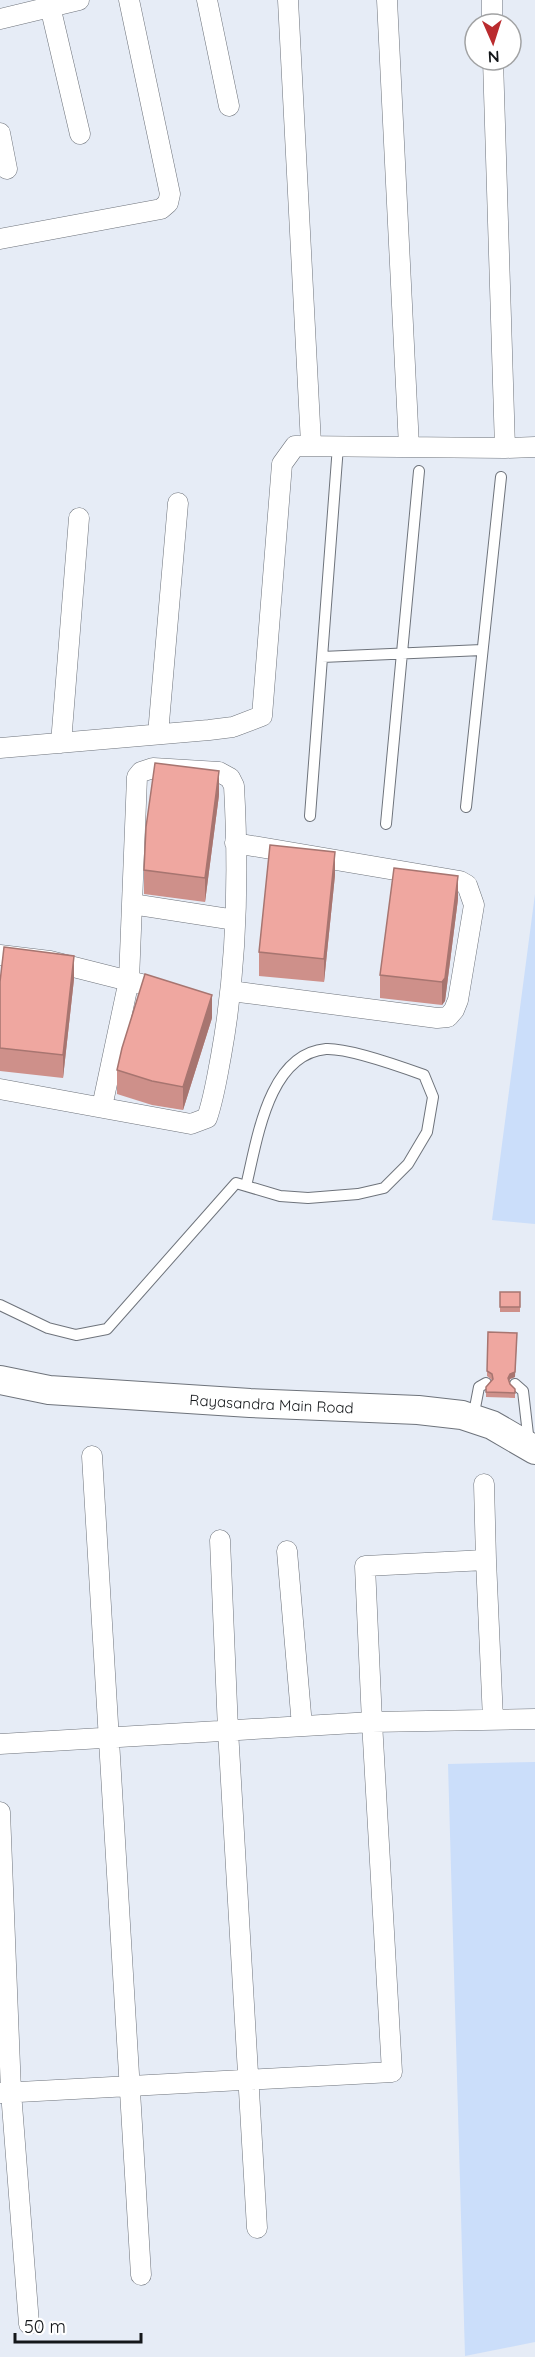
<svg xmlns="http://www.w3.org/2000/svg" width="535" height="2357" viewBox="0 0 535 2357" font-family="Quicksand,sans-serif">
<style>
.green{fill:#cbdefa}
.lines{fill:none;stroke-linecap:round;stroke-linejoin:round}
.lane-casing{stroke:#6e737b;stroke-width:12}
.street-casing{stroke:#6e737b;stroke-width:21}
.secondary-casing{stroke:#6e737b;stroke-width:30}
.lane{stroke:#fff;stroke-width:10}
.street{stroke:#fff;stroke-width:20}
.secondary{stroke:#fff;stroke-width:28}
.wall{fill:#ce908a}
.shaded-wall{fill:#a77570}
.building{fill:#efa7a0;stroke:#a77570;stroke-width:1.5}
.labels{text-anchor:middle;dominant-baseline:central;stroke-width:5;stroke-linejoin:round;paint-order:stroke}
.street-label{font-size:15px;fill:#14171a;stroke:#fff}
</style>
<rect width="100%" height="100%" fill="#e6ecf6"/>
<path class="green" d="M535,894V1224L492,1220Z
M535,1762V2342L465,2356L448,1764Z"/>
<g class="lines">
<defs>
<path id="lane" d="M322,657L482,650
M466,807L501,477
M310,816L338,446
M386,824L419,471
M0,1305L48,1328L76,1335L107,1329L236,1183L280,1196L308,1198L358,1194L384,1188L408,1164L427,1132L433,1097L424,1075C402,1067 348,1048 326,1049C268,1054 257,1141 246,1186
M515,1384L523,1391L529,1443
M473,1418L479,1387L486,1383"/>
<path id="street" d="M207,0L229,106
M288,0L311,444
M387,0L409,447
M492,0V24
M50,6L80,134
M0,19L79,0
M0,133L7,169
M0,239L161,209L168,203L170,194L129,0
M505,448L535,447
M158,734L178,503
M61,743L79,518
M0,748L209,730L233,727L262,716L282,464L295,446L505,448L493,60
M132,904L235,920
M0,955L50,961L141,984
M231,991L437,1018L448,1017L454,1010L458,1000L474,905L467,885L460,881L235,843
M0,1089L191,1124L207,1118C214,1098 217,1077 221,1056C237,968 239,876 234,786L230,778L219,772L153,768L141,772L137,777L129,980L102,1107
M92,1456L141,2275
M484,1484L486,1560L365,1566L372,1722L535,1719
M220,1540L228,1730L257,2228
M287,1551L302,1726
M486,1560L493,1720
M0,1744L372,1722L392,2072L0,2093
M0,1812L11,2092L29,2324"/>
<g id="secondary">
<path id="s1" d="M0,1380L49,1390L250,1403L418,1410L462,1415L492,1425L535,1450"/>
</g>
</defs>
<use href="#lane" class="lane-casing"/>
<use href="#street" class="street-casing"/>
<use href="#secondary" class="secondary-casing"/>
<use href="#lane" class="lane"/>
<use href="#street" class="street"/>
<use href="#secondary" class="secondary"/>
</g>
<path class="wall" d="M219,795L205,902L144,894V870Z
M335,875L324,982L259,976V952Z
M458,899L445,1001L442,1005L380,998V975Z
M74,979L63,1078L0,1071V982Z
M212,1018L183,1110L152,1105L117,1094V1070Z
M500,1292H520V1312H500Z
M488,1332L515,1377L510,1379L509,1381L510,1384L515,1389V1398L486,1397V1387L492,1380L487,1376Z"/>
<path class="shaded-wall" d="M219,771V795L205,902V878Z
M335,852V875L324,982V959Z
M458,876V899L445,1001L442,1005V982Z
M74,956V979L63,1078V1055Z
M212,995V1018L183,1110V1087Z
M517,1333L515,1377L510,1379L508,1383V1378Z"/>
<path class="building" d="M155,763L219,771L205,878L144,870L146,827Z
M270,845L335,852L324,959L259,952Z
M394,868L458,876L445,978L442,982L380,975Z
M4,947L74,956L63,1055L0,1048V982Z
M145,974L212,995L183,1087L152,1081L117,1070L122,1048Z
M500,1292H520V1307H500Z
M488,1332L517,1333L515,1372L510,1374L508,1378L510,1384L515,1389V1393L486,1392V1387L493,1379L492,1374L487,1371Z"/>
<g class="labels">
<g class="street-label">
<text stroke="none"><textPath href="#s1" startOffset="273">Rayasandra Main Road</textPath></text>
</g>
</g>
<g transform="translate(493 42) rotate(177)"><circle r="28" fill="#ffffff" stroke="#a1a2a3" stroke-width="1.5"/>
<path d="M0-4.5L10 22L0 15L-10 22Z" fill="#ba2b2e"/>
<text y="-9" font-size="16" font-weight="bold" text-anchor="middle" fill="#14171a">N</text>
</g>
<path d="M15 2333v9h126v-9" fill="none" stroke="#14171a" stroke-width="3"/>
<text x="24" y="2333" font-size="18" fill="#14171a" stroke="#ffffff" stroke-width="4.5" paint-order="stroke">50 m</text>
</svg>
